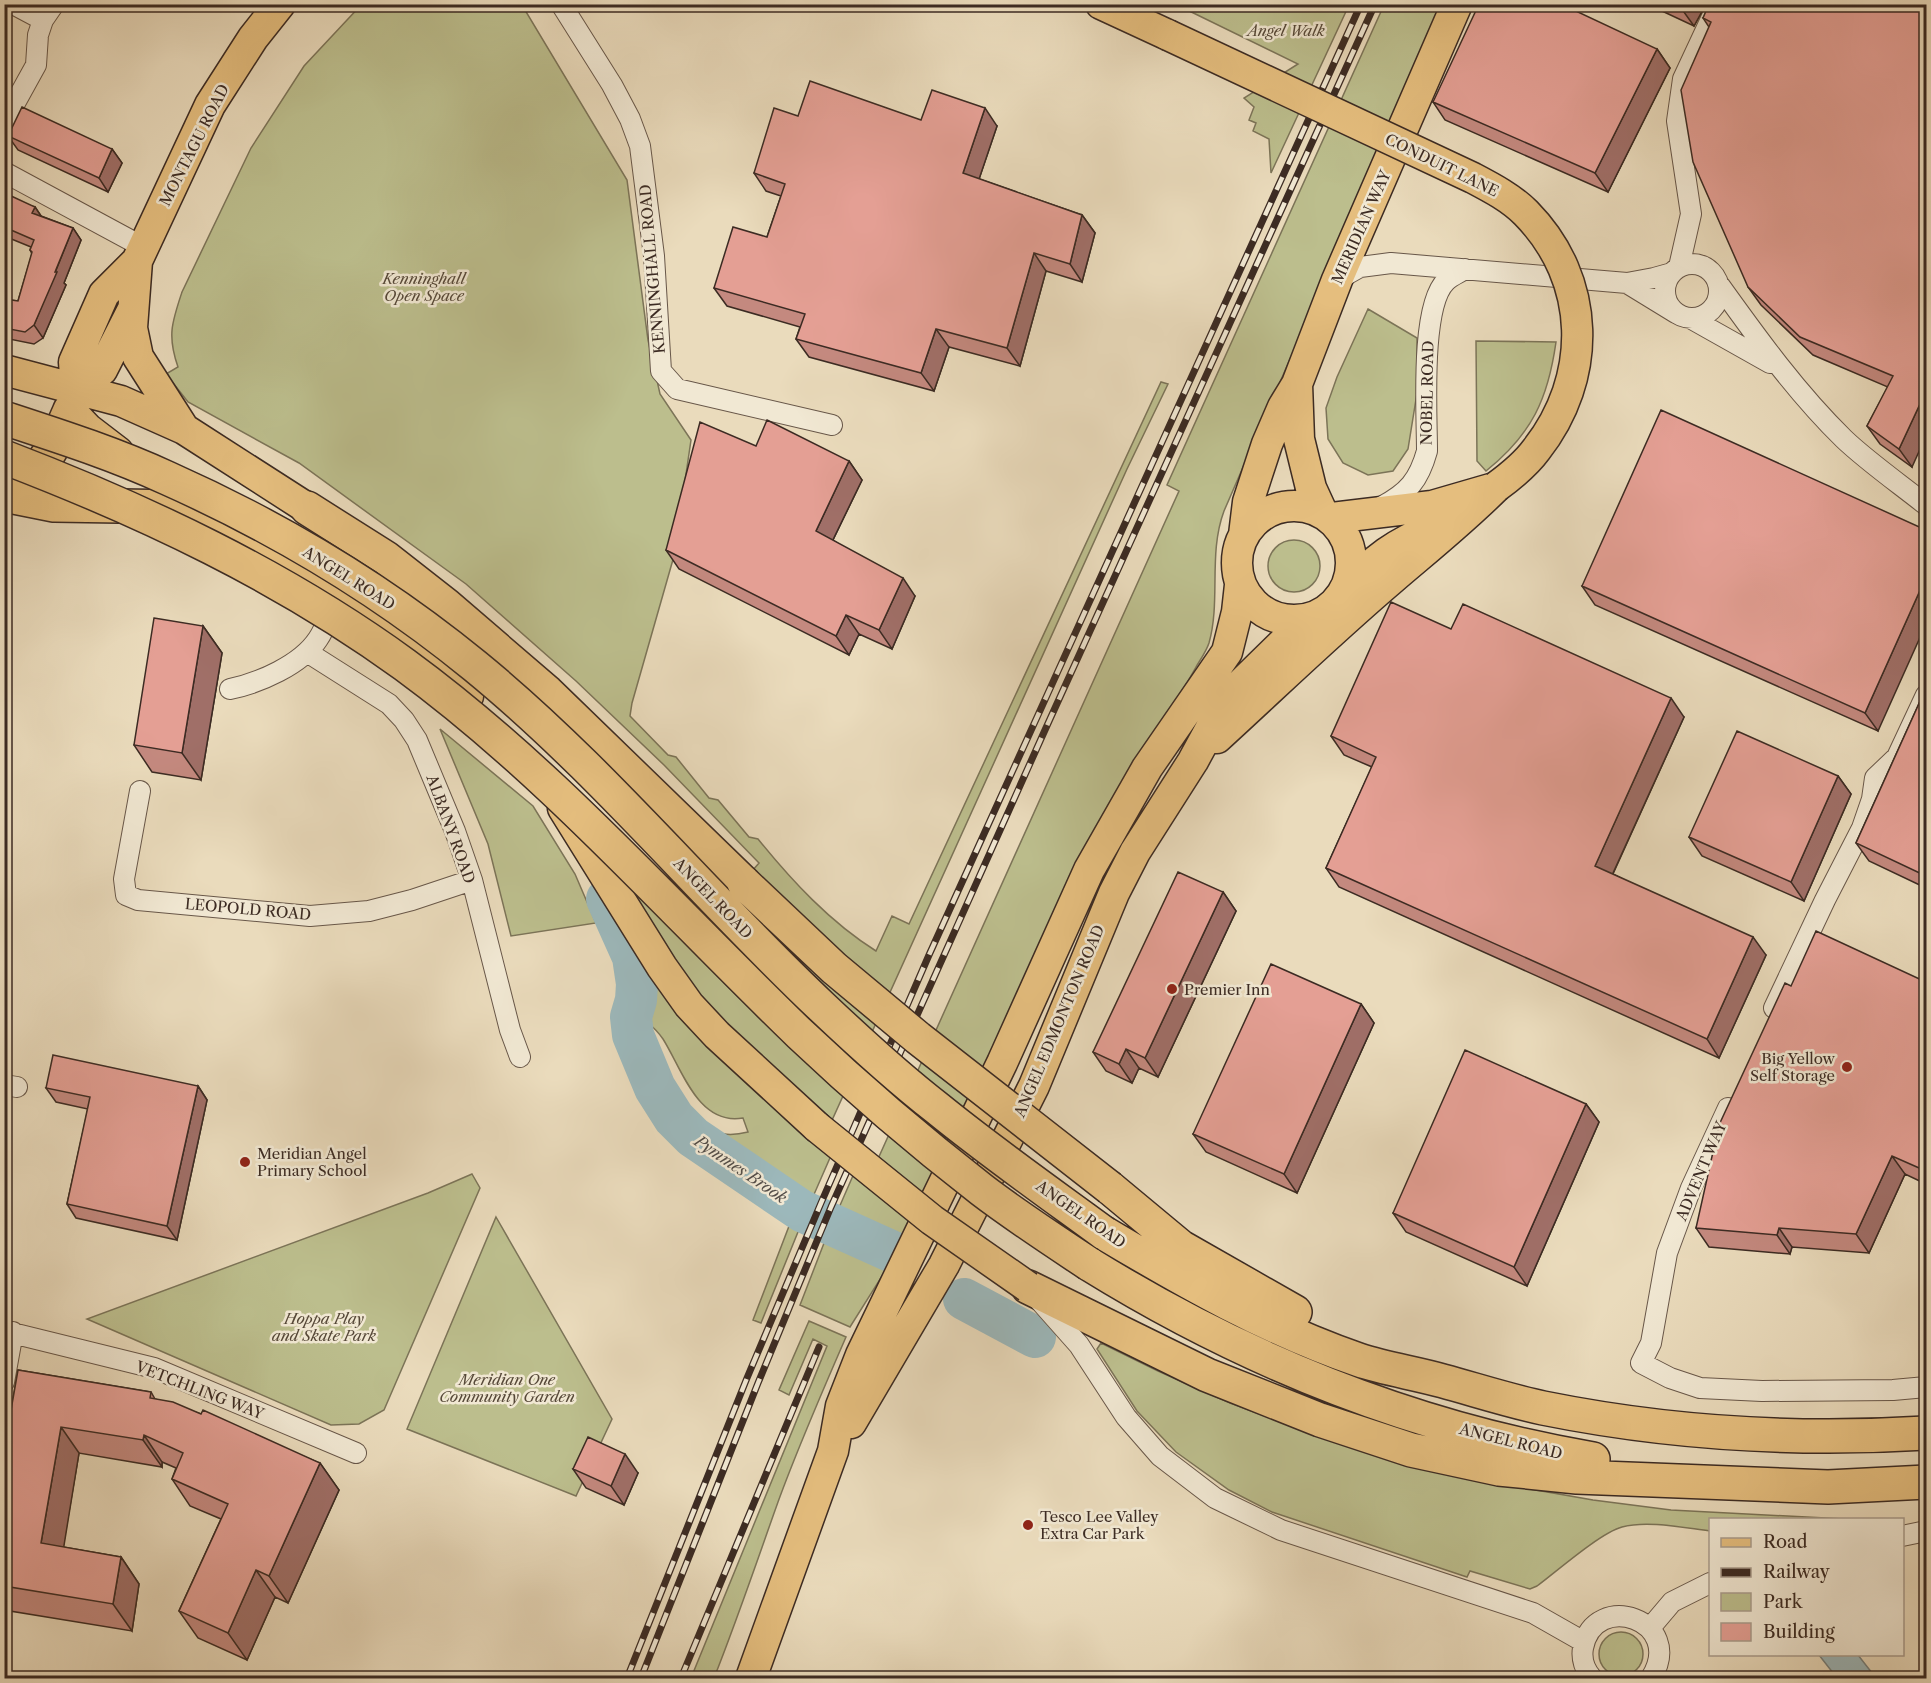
<svg xmlns="http://www.w3.org/2000/svg" width="1931" height="1683" viewBox="0 0 1931 1683" font-family="'Libre Caslon Text',serif">
<style>
.green{fill:#bcbe8d;stroke:#7c7458;stroke-width:1.5}
.water{fill:#9cb8bb;stroke:#76807e;stroke-width:1.5}
.lines{fill:none;stroke-linecap:round;stroke-linejoin:round}
.river{stroke:#9cb8bb;stroke-width:42}
.minor-casing{stroke:#685749;stroke-width:22}
.primary-casing{stroke:#3c2b23;stroke-width:33}
.trunk-casing{stroke:#3c2b23;stroke-width:36}
.minor{stroke:#f1e8d3;stroke-width:20}
.primary{stroke:#e5be7e;stroke-width:30}
.trunk{stroke:#e5be7e;stroke-width:33}
.rail-casing{stroke:#3c2b23;stroke-width:7}
.rail{stroke:#f1e8d3;stroke-width:4.5;stroke-dasharray:14;stroke-linecap:butt}
.primary-bridge-casing{stroke:#3c2b23;stroke-width:33;stroke-linecap:butt}
.trunk-bridge-casing{stroke:#3c2b23;stroke-width:36;stroke-linecap:butt}
.primary-bridge{stroke:#e5be7e;stroke-width:30}
.trunk-bridge{stroke:#e5be7e;stroke-width:33}
.wall{fill:#c4897f;stroke:#3c2b23;stroke-width:1.5}
.shaded-wall{fill:#a06f68;stroke:#3c2b23;stroke-width:1.5}
.building{fill:#e49f94;stroke:#3c2b23;stroke-width:1.5}
.poi-dot{fill:#8f2418;stroke:#f1e8d3;stroke-width:2}
.labels{text-anchor:middle;dominant-baseline:central;stroke-width:5;stroke-linejoin:round;paint-order:stroke}
.park-label{font-size:15px;font-style:italic;fill:#564838;stroke:#f1e8d3}
.street-label{font-size:15px;fill:#3c2b23;stroke:#f1e8d3}
.poi-label{font-size:15px;fill:#3c2b23;stroke:#f1e8d3;text-anchor:start}
.water-label{font-size:16px;font-style:italic;fill:#544e49;stroke:#f1e8d3}
</style>
<rect width="100%" height="100%" fill="#eadbbc"/>
<filter id="stains"><feTurbulence type="fractalNoise" baseFrequency=".00333" numOctaves="4"/><feColorMatrix values="0 0 0 0 .2 0 0 0 0 .09 0 0 0 0 .02 0 0 0 .5 -.17"/></filter>
<radialGradient id="worn" r=".72"><stop offset=".6" stop-color="#630" stop-opacity="0"/><stop offset="1" stop-color="#630" stop-opacity=".3"/></radialGradient>
<path class="green" d="M362,4L522,5L627,180L648,340L660,394L691,440L674,556L632,703L630,716L668,755L676,757L709,798L718,800L749,837L758,839C792,881 830,922 876,951L892,916L909,924L1161,382L1168,384L1127,469L824,1138L836,1144L812,1199L706,1129C721,1135 732,1136 748,1132L743,1118C698,1126 682,1069 663,1039C659,1033 653,1027 647,1022L652,996L654,962L644,914L624,875L733,893L759,863L664,765L576,681L466,584L299,463L188,402L166,374L178,367C167,336 172,322 182,292L251,148L304,66Z
M1177,5H1349L1271,173L1269,139L1253,131L1256,123L1249,120L1254,107L1244,98L1298,64Z
M1384,5H1444L1224,511C1208,554 1221,600 1209,643C1206,652 1200,660 1196,667C1181,694 1163,720 1147,745L905,1239L838,1210L862,1155L877,1161L1179,491L1167,485Z
M1368,309L1417,338V393L1408,449L1393,471L1368,475L1343,463L1328,439L1326,408L1337,377Z
M1476,341L1556,342C1548,399 1532,434 1486,471L1477,461Z
M1268 566a26 26 0 1 1 52 0a26 26 0 1 1-52 0Z
M440,729L533,806L575,874L596,923L511,936L488,844Z
M472,1174L480,1188L384,1410L359,1424L331,1425L87,1319L428,1193Z
M496,1217L612,1419L576,1496L407,1429Z
M791,1221L800,1227L761,1323L753,1320Z
M826,1238L889,1265L850,1327L800,1305Z
M809,1321L846,1337C822,1392 798,1447 778,1502C757,1561 737,1620 714,1678H691L827,1346L813,1339L789,1395L779,1390Z
M1101,1343L1158,1371L1230,1403L1313,1434L1502,1484L1593,1500L1671,1510L1845,1519L1710,1520V1531C1685,1528 1647,1520 1622,1527C1600,1533 1556,1572 1537,1586L1530,1589L1470,1571L1467,1577L1272,1512L1229,1490L1176,1452L1137,1411L1097,1349Z
M1599 1654a22 22 0 1 1 44 0a22 22 0 1 1-44 0Z"/>
<path class="water" d="M1819,1655H1858L1876,1678H1837Z"/>
<g class="lines">
<path class="river" d="M607,899L633,957L637,984L636,1000L631,1017L633,1035L655,1088L674,1118L693,1137L802,1211L895,1253
M964,1299L1035,1337"/>
<defs>
<path id="minor" d="M13,4L43,20
M561,4L612,85L630,119L640,146L654,256L661,371L677,389L832,425
M4,123L36,65L38,35L43,20L54,4
M4,172L143,247
M1665 291a27 27 0 1 1 54 0a27 27 0 1 1-54 0Z
M1679,267L1691,214L1677,121L1683,79L1718,4
M1337,280L1360,267L1391,263L1627,283L1654,278L1672,273
M1627,283L1676,313
M1720,286C1758,339 1797,393 1844,439C1867,461 1901,485 1926,505
M1690,318L1770,363
M1381,507C1408,493 1419,480 1427,451C1427,414 1420,306 1446,281C1451,276 1459,273 1465,269
M307,652L389,704L404,720L417,740L455,831L472,880L510,1030L520,1057
M230,689C259,683 301,665 318,639C325,629 329,616 334,605
M140,791L124,879L126,895L138,900L310,916L369,911L412,900L472,880
M1774,1008L1825,900L1862,828L1872,799L1875,778L1897,757L1926,695
M4,1085L17,1087
M1728,1108L1691,1188L1667,1253L1651,1343L1641,1363L1670,1378L1700,1388L1762,1391L1893,1390L1926,1387
M1040,1301L1079,1345L1126,1417L1160,1456L1215,1498L1281,1530L1533,1613L1584,1642
M4,1331L154,1368L356,1453
M4,1382L13,1332
M1902,1536L1926,1531
M1650,1628L1672,1602L1710,1583
M1592,1678C1585,1670 1581,1659 1583,1648C1594,1589 1687,1620 1651,1678"/>
<path id="primary" d="M1101,4L1168,35
M4,370L121,401L184,429L307,508
M1297,384L1299,439L1311,488L1322,512
M76,389L102,370L132,311
M184,429L138,357L132,328L137,261L210,105L253,38L280,4
M118,452L88,429L70,410L76,389L74,362L104,294L137,261
M168,491L186,507L284,554L341,592L408,644L468,696
M1237 563a57 57 0 1 1 114 0a57 57 0 1 1-114 0Z
M1332,518L1432,506L1494,488
M1244,535L1248,502L1267,444L1283,407L1297,384L1337,280L1457,4
M1344,593C1374,558 1396,543 1438,526
M1217,738C1276,684 1333,629 1393,578C1428,548 1463,520 1496,487
M563,808L662,967L689,1005L717,1035L817,1127
M851,1423L944,1265L1034,1086L1114,893L1135,852L1193,761L1218,715L1239,686L1283,643L1318,616
M751,1678L833,1451L841,1406L861,1355L1002,1063L1089,870L1147,768L1227,652L1237,612L1240,585"/>
<path id="trunk" d="M16,487C45,469 57,440 70,410
M4,495L54,505L186,507
M307,508L386,558L446,605L547,692L744,883
M1110,1188L1181,1247L1295,1312
M1104,1233C1186,1282 1269,1329 1359,1360C1386,1369 1415,1373 1443,1381C1476,1390 1510,1401 1543,1408C1672,1434 1796,1441 1926,1433
M1089,1264C1244,1360 1412,1428 1593,1459
M1028,1287L1207,1375L1320,1420L1411,1450L1499,1469L1577,1477L1828,1487L1926,1482"/>
</defs>
<use href="#minor" class="minor-casing"/>
<use href="#primary" class="primary-casing"/>
<use href="#trunk" class="trunk-casing"/>
<use href="#minor" class="minor"/>
<use href="#primary" class="primary"/>
<use href="#trunk" class="trunk"/>
<defs>
<path id="rail" d="M627,1678L747,1378L821,1203L929,955L1361,4
M641,1678L758,1383L831,1207L1045,730L1375,4
M681,1678L819,1347"/>
</defs>
<use href="#rail" class="rail-casing"/>
<use href="#rail" class="rail"/>
<defs>
<path id="primary-bridge" d="M1168,35L1473,178C1492,188 1511,198 1526,213C1592,280 1593,378 1536,450C1525,465 1511,476 1496,487
M817,1127L932,1220L1028,1287"/>
<path id="trunk-bridge" d="M4,418C59,436 115,454 167,478C277,527 382,590 475,666C601,769 704,896 822,1007C859,1042 897,1077 937,1108C991,1152 1048,1192 1104,1233
M4,457C145,511 283,576 405,665C551,772 670,909 800,1034C858,1089 919,1141 982,1190C1016,1216 1053,1240 1089,1264
M744,883L834,968L918,1038L1110,1188"/>
</defs>
<use href="#primary-bridge" class="primary-bridge-casing"/>
<use href="#trunk-bridge" class="trunk-bridge-casing"/>
<use href="#primary-bridge" class="primary-bridge"/>
<use href="#trunk-bridge" class="trunk-bridge"/>
</g>
<path class="wall" d="M1647,4H1706L1694,26Z
M1926,4L1912,467L1880,444L1867,426L1888,387L1813,355L1761,305L1748,287L1709,27L1703,18Z
M1657,49L1670,68L1608,192L1445,120L1433,102Z
M798,116L921,120L997,126L979,179L1082,215L1095,233L1082,282L1046,271L1020,366L949,347L934,391L809,357L796,339L800,327L727,306L714,288L767,237L781,196L766,191L754,173Z
M8,136L112,149L122,163L108,192L18,150Z
M4,198L35,207L41,216L73,228L81,240L64,283L66,285L43,338L34,344L4,338V299L18,301L32,254L30,250L31,247L4,236Z
M756,446L849,461L862,480L833,540L915,596L892,649L859,634L849,655L679,569L666,550Z
M1926,530L1878,731L1595,605L1582,586Z
M203,626L222,653L201,780L152,772L134,745Z
M1451,629L1684,717L1613,874L1766,955L1719,1058L1339,887L1326,868L1372,767L1344,755L1331,736Z
M1926,688V888L1869,861L1856,843Z
M1838,776L1851,794L1804,901L1702,856L1689,837Z
M1223,892L1236,911L1158,1077L1139,1068L1132,1083L1106,1071L1093,1052Z
M1926,982V1184L1905,1174L1869,1253L1792,1247L1790,1254L1709,1247L1696,1228L1791,986Z
M1361,1004L1374,1023L1297,1193L1206,1152L1193,1134Z
M198,1086L207,1100L177,1240L76,1218L67,1204L88,1109L56,1102L46,1088Z
M1586,1104L1599,1122L1527,1286L1406,1232L1393,1213Z
M18,1370L151,1392L155,1399L201,1414L320,1463L339,1490L288,1603L275,1597L247,1660L198,1638L179,1611L221,1519L190,1506L172,1479L176,1468L162,1462V1467L79,1453L63,1547L121,1557L139,1584L132,1631L4,1610V1450Z
M573,1469L638,1473L624,1505L586,1488Z"/>
<path class="shaded-wall" d="M152,4H157L155,9Z
M1683,4H1706L1694,26L1681,8Z
M1657,49L1670,68L1608,192L1595,173Z
M985,108L997,126L975,191L963,173Z
M112,149L122,163L108,192L99,178Z
M35,207L43,219L32,213Z
M1082,215L1095,233L1082,282L1070,264Z
M73,228L81,240L64,283L66,285L43,338L34,325Z
M1034,253L1046,271L1020,366L1007,348Z
M936,329L949,347L934,391L921,373Z
M1926,391V436L1912,467L1899,449Z
M849,461L862,480L828,550L816,531Z
M1926,577V624L1878,731L1865,713Z
M903,578L915,596L892,649L879,630Z
M846,615L859,634L849,655L836,636Z
M203,626L222,653L201,780L182,753Z
M1671,698L1684,717L1608,884L1595,866Z
M1838,776L1851,794L1804,901L1791,882Z
M1223,892L1236,911L1158,1077L1145,1058Z
M1753,937L1766,955L1719,1058L1707,1039Z
M1361,1004L1374,1023L1297,1193L1284,1174Z
M1926,1033V1054L1921,1046Z
M1126,1049L1139,1068L1132,1083L1119,1064Z
M198,1086L207,1100L177,1240L167,1226Z
M1586,1104L1599,1122L1527,1286L1514,1267Z
M1892,1156L1905,1174L1869,1253L1856,1234Z
M1779,1228L1792,1247L1790,1254L1777,1235Z
M61,1427L79,1453L60,1570L41,1543Z
M144,1435L162,1462V1467L143,1440Z
M625,1454L638,1473L624,1505L611,1486Z
M320,1463L339,1490L288,1603L269,1576Z
M121,1557L139,1584L132,1631L113,1604Z
M256,1570L275,1597L247,1660L228,1633Z"/>
<path class="building" d="M1479,4H1561L1657,49L1595,173L1433,102Z
M1674,4H1683L1681,8Z
M1709,4H1926V391L1899,449L1867,426L1893,376L1800,337L1748,287L1693,162L1681,90L1711,22L1703,18Z
M810,81L921,120L932,90L985,108L963,173L1082,215L1070,264L1034,253L1007,348L936,329L921,373L796,339L805,314L714,288L733,227L767,237L785,184L754,173L774,108L798,116Z
M22,107L112,149L99,178L8,136Z
M9,195L35,207L32,213L73,228L55,272H57L34,325L25,332L4,328V299L18,301L32,252L30,250L34,240L4,227V198L7,199Z
M1661,410L1926,530V577L1865,713L1582,586Z
M767,420L849,461L816,531L903,578L879,630L846,615L836,636L666,550L700,422L756,446Z
M1391,602L1451,629L1463,604L1671,698L1595,866L1753,937L1707,1039L1326,868L1376,757L1331,736Z
M154,618L203,626L182,753L134,745Z
M1926,688V876L1856,843Z
M1737,731L1838,776L1791,882L1689,837Z
M1178,872L1223,892L1145,1058L1126,1049L1119,1064L1093,1052Z
M1816,931L1926,982V1033L1921,1046L1926,1048V1171L1892,1156L1856,1234L1779,1228L1777,1235L1696,1228L1719,1125L1785,983L1791,986Z
M1271,964L1361,1004L1284,1174L1193,1134Z
M1465,1050L1586,1104L1514,1267L1393,1213Z
M53,1055L198,1086L167,1226L67,1204L90,1097L46,1088Z
M18,1370L151,1392L150,1398L173,1402L201,1414L203,1410L320,1463L269,1576L256,1570L228,1633L179,1611L228,1504L172,1479L183,1453L144,1435L143,1440L61,1427L41,1543L121,1557L113,1604L4,1586V1450Z
M588,1437L625,1454L611,1486L573,1469Z"/>
<g class="poi-dot">
<circle cx="1172" cy="989" r="6"/>
<circle cx="1847" cy="1067" r="6"/>
<circle cx="245" cy="1162" r="6"/>
<circle cx="1028" cy="1525" r="6"/>
</g>
<g class="labels">
<g class="park-label">
<text x="1286" y="30">Angel Walk</text>
<text x="424" y="278">Kenninghall<tspan x="424" dy="17">Open Space</tspan></text>
<text x="324" y="1318">Hoppa Play<tspan x="324" dy="17">and Skate Park</tspan></text>
<text x="507" y="1379">Meridian One<tspan x="507" dy="17">Community Garden</tspan></text>
</g>
<g class="street-label">
<text transform="translate(194 145) rotate(-63)">MONTAGU ROAD</text>
<text transform="translate(1442 165) rotate(26)">CONDUIT LANE</text>
<text transform="translate(1361 227) rotate(-66)">MERIDIAN WAY</text>
<text transform="translate(652 269) rotate(-95)">KENNINGHALL ROAD</text>
<text transform="translate(1427 393) rotate(-89)">NOBEL ROAD</text>
<text transform="translate(349 578) rotate(32)">ANGEL ROAD</text>
<text transform="translate(451 829) rotate(70)">ALBANY ROAD</text>
<text transform="translate(713 898) rotate(46)">ANGEL ROAD</text>
<text transform="translate(248 909) rotate(5)">LEOPOLD ROAD</text>
<text transform="translate(1059 1021) rotate(-67)">ANGEL EDMONTON ROAD</text>
<text transform="translate(1701 1171) rotate(-67)">ADVENT WAY</text>
<text transform="translate(1081 1214) rotate(35)">ANGEL ROAD</text>
<text transform="translate(200 1390) rotate(21)">VETCHLING WAY</text>
<text transform="translate(1511 1441) rotate(14)">ANGEL ROAD</text>
</g>
<g class="poi-label">
<text x="1184" y="989">Premier Inn</text>
<text x="1835" y="1058" text-anchor="end">Big Yellow<tspan x="1835" dy="17">Self Storage</tspan></text>
<text x="257" y="1153">Meridian Angel<tspan x="257" dy="17">Primary School</tspan></text>
<text x="1040" y="1516">Tesco Lee Valley<tspan x="1040" dy="17">Extra Car Park</tspan></text>
</g>
<g class="water-label">
<text transform="translate(741 1169) rotate(34)">Pymmes Brook</text>
</g>
</g>
<rect width="1931" height="1683" fill="none" stroke="#eadbbc" stroke-width="24"/>
<rect x="6" y="6" width="1919" height="1671" fill="none" stroke="#3c2b23" stroke-width="3"/>
<rect x="12" y="12" width="1907" height="1659" fill="none" stroke="#3c2b23" stroke-width="1.5"/>
<rect x="1709" y="1518" width="195" height="138" fill="#f1e8d3" stroke="#a99c8d" stroke-width="1.5"/>
<rect x="1721" y="1538" width="30" height="9" fill="#e5be7e" stroke="#a99c8d" stroke-width="1.5"/>
<text x="1763" y="1548" font-size="18" fill="#3c2b23">Road</text>
<rect x="1721" y="1568" width="30" height="9" fill="#3c2b23" stroke="#a99c8d" stroke-width="1.5"/>
<text x="1763" y="1578" font-size="18" fill="#3c2b23">Railway</text>
<rect x="1721" y="1593" width="30" height="18" fill="#bcbe8d" stroke="#a99c8d" stroke-width="1.5"/>
<text x="1763" y="1608" font-size="18" fill="#3c2b23">Park</text>
<rect x="1721" y="1623" width="30" height="18" fill="#e49f94" stroke="#a99c8d" stroke-width="1.5"/>
<text x="1763" y="1638" font-size="18" fill="#3c2b23">Building</text>
<rect width="100%" height="100%" filter="url(#stains)"/>
<rect width="100%" height="100%" fill="url(#worn)"/>
</svg>
